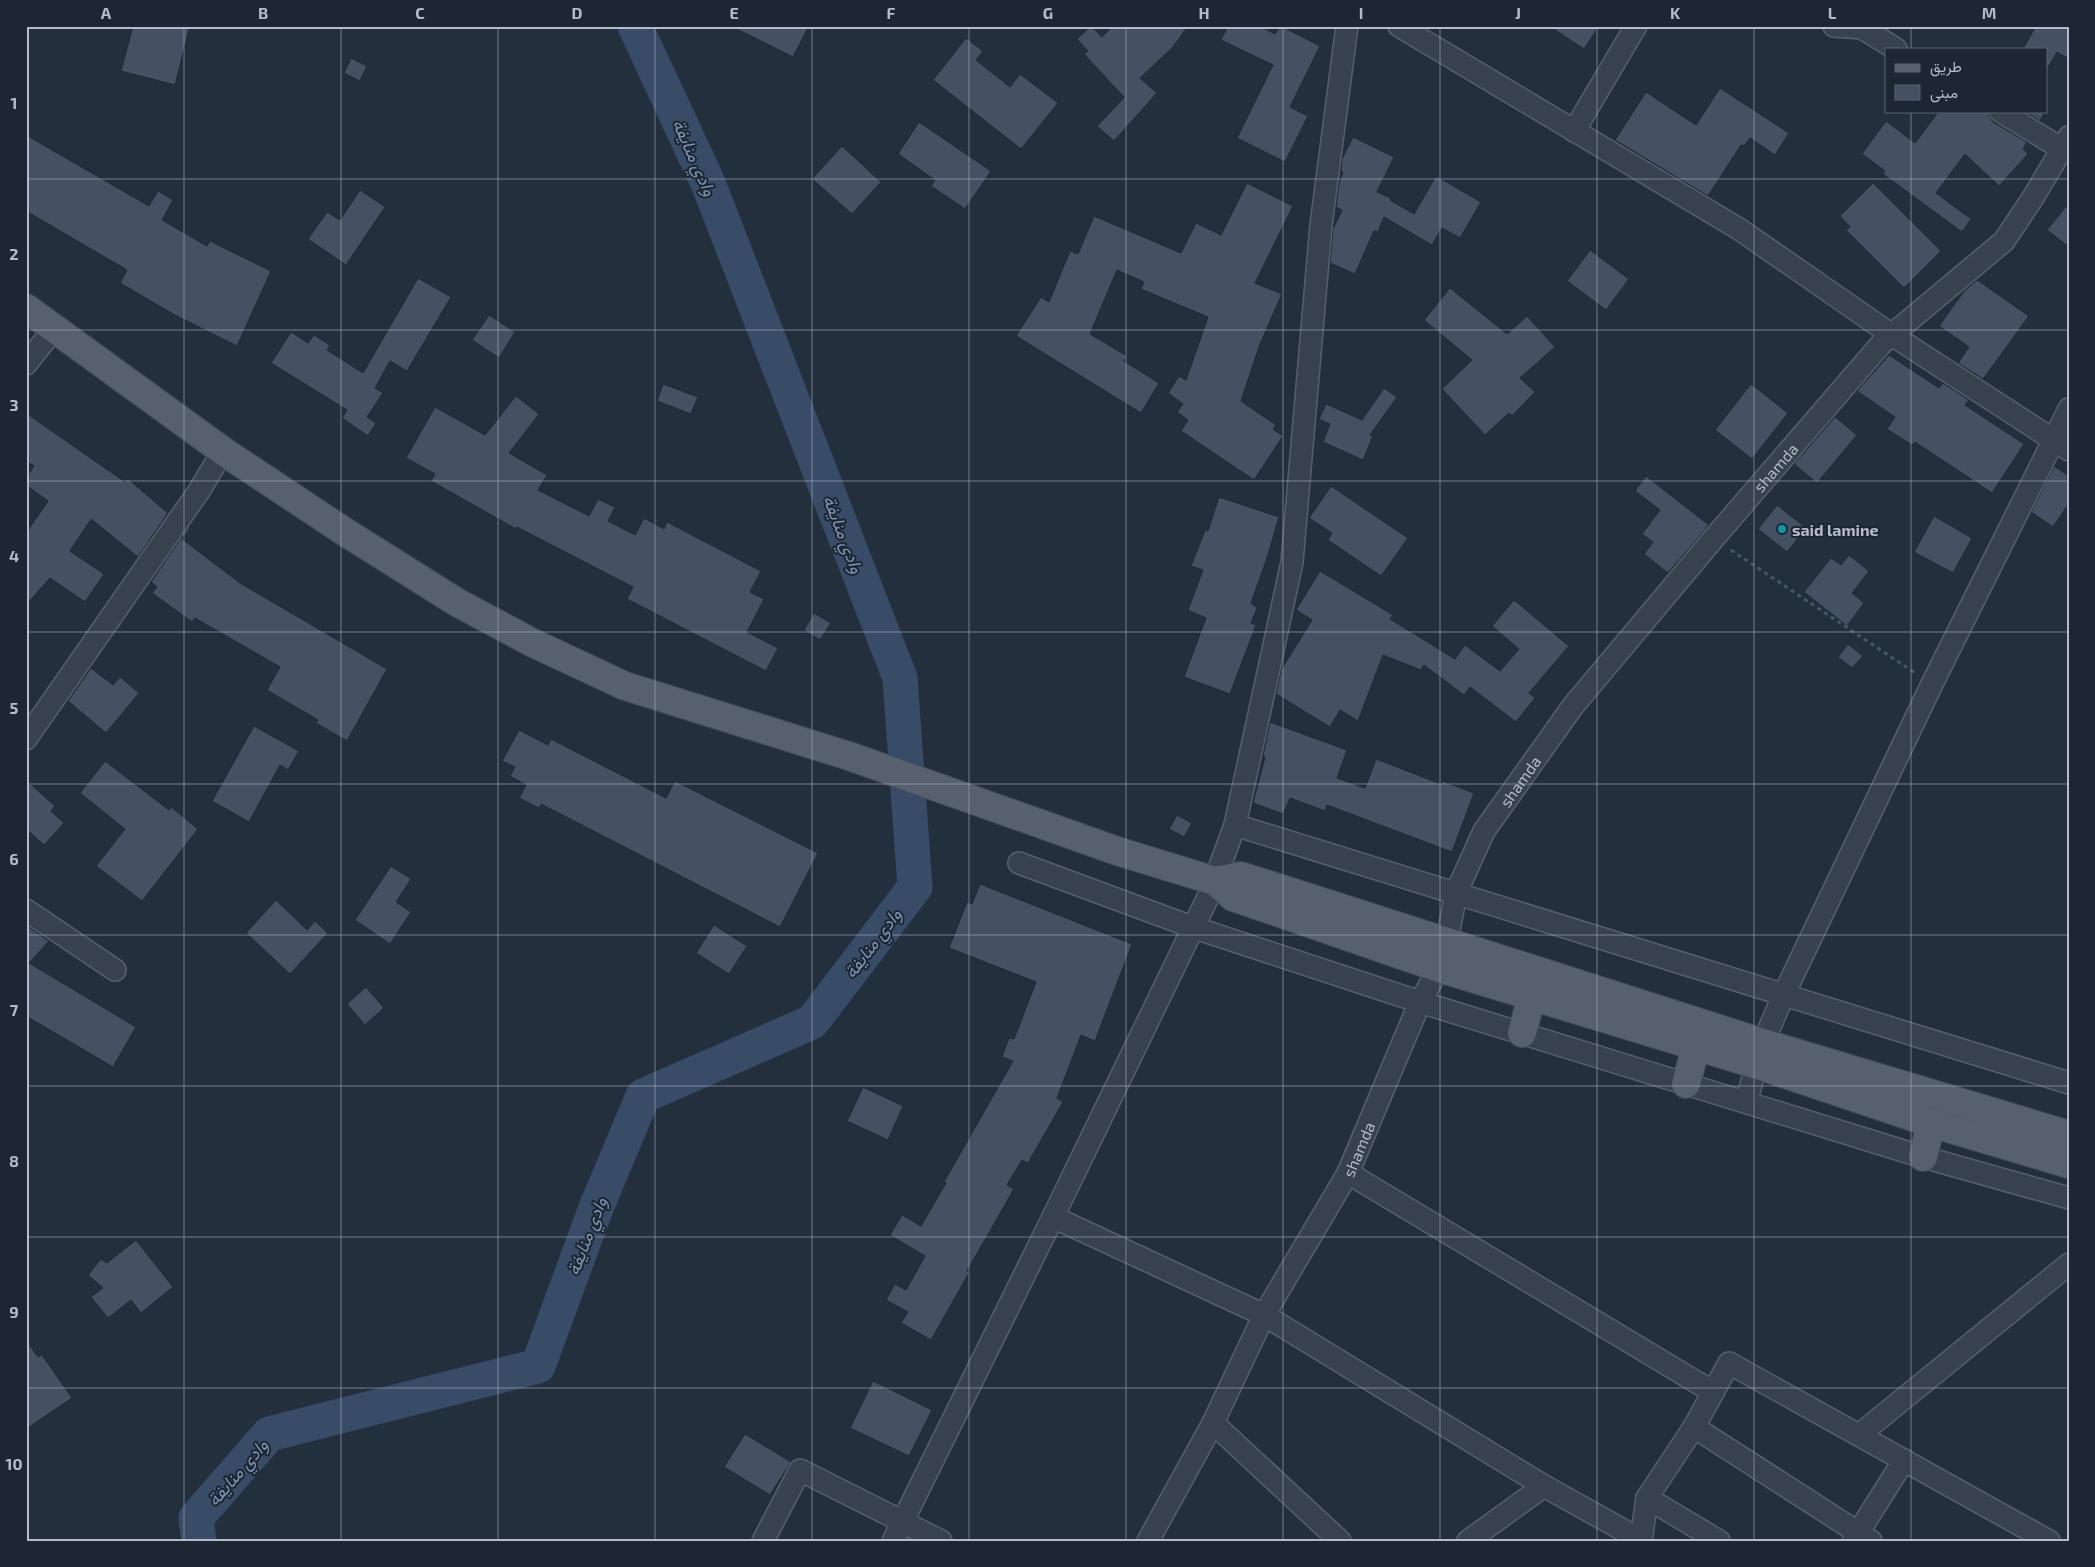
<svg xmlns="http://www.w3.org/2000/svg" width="2095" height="1567" viewBox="0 0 2095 1567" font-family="'Exo 2',Vazirmatn,sans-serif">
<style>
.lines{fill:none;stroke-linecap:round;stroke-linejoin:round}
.river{stroke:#394c67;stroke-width:35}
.building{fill:#455162;stroke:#1f2835}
.minor-casing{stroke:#565f6c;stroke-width:24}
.primary-casing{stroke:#414a57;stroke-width:30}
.path{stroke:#44595c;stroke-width:3;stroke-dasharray:4 4;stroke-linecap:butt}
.minor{stroke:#38414e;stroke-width:21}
.primary{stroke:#56606e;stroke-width:28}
.grid{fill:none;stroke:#b4bcc9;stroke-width:1;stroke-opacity:0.55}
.culture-dot{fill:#0f9aa8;stroke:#1d2633;stroke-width:2}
.labels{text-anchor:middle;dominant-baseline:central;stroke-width:4;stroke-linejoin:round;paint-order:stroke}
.street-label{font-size:16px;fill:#b4bcc9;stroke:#1d2633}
.poi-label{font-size:16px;font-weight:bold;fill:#b4bcc9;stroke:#1d2633;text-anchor:start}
.water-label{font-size:18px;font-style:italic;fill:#7c92b1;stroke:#1d2633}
.neatline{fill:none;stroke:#b4bcc9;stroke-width:2}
.grid-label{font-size:16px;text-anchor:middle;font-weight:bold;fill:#b4bcc9}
</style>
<rect width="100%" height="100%" fill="#242f3e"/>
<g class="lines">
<path class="river" d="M199,1541L196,1518L269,1434L538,1366L596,1208L643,1096L812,1022L915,887L900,678L708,183L635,26"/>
</g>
<path class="building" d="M133,26H190L175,85L121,71Z
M731,26H809L793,57Z
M1091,26L1102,37L1113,26H1188L1173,47L1140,78L1157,93L1114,141L1097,126L1124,98L1123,96L1084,54L1088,51L1077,39Z
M1228,26H1259L1275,34L1281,26L1320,46L1290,107L1308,116L1285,162L1237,138L1273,65L1221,40Z
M1549,26H1599L1584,49Z
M2036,26H2069V59L2057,52L2046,71V49H2023Z
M966,38L983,51L976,60L1010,87L1020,74L1058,103L1021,149L933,80Z
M351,58L367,66L360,81L344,73Z
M1720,88L1789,133L1775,155L1750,138L1744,146L1741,145L1708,196L1615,140L1646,92L1696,125Z
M1939,111H1988L1989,117L1993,122L2027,142L2023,149L2028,154L1999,186L1965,154L1936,193L1971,219L1962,232L1883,174L1885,171L1862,154L1886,121L1915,143Z
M2024,111H2045L2040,121Z
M919,122L991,171L965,209L931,186L935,180L898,154Z
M26,135L149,206L158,191L173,200L162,220L207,246L210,241L271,271L237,346L173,314L120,283L127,270L26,211Z
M1353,137L1394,157L1377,192L1391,198L1390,200L1414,214L1436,176L1481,202L1460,238L1442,228L1432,245L1384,217L1378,232L1374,231L1355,274L1330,263L1333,229L1342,210L1336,207L1339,183L1343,172L1341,171L1342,159Z
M842,146L881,182L852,214L812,179Z
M1247,183L1293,206L1255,283L1282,294L1260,344L1241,401L1276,425L1273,429L1283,436L1254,480L1181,431L1188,420L1177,412L1183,404L1168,393L1179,376L1186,380L1208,317L1141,289L1144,282L1117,270L1090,334L1127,356L1124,361L1159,383L1141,413L1016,336L1041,297L1049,302L1070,251L1078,254L1094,216L1181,253L1196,223L1221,235Z
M1873,183L1941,251L1904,288L1846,230L1850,227L1840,216Z
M360,190L385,207L346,265L308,239L327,212L340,220Z
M2069,203V247L2047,230Z
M1590,250L1629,279L1606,310L1567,281Z
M418,278L451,297L407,371L390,361L375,388L383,393L367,417L376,423L368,436L342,418L347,410L271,363L291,332L308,343L314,335L330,345L327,350L363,373Z
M1977,280L2029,316L1983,379L1958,363L1969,347L1939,326L1965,290Z
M1450,288L1507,334L1527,316L1555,347L1520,378L1535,392L1512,416L1509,413L1485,435L1442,389L1472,360L1424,320Z
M489,315L515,332L499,358L472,340Z
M1889,355L1939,388L1943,383L1969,400L1965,405L2024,444L1992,493L1915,442L1912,445L1887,429L1895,417L1857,391Z
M663,384L698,397L691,414L657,401Z
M1751,384L1788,413L1752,459L1715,430Z
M1384,388L1397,397L1370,435L1373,436L1363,460L1323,442L1330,424L1319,419L1326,404L1362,420Z
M516,396L539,414L509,453L547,475L538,490L589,516L598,499L615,507L608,521L635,535L644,518L664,529L667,522L761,571L750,592L764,599L747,632L778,648L766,671L627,599L633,587L517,527L516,529L431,481L435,474L406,458L435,407L485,435Z
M26,413L125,482L128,479L168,513L138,557L91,519L70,551L104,574L85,602L50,578L26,605V533L48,501L26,485V478L34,466L26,461Z
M1835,417L1857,435L1817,483L1794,464Z
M2054,466L2069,476V503L2053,527L2031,512Z
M1646,476L1709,525L1668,573L1644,554L1653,542L1642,534L1660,510L1635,491Z
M1331,486L1408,538L1381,576L1328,540L1332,533L1309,518Z
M1219,497L1279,517L1267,558L1251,603L1257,608L1251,623L1256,625L1230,694L1184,677L1206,618L1188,610L1203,570L1191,566L1205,530L1208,531Z
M1777,505L1806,528L1787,552L1758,529Z
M1934,516L1972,538L1953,573L1914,552Z
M188,528L190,529L182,539L240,583L387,669L347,741L316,723L318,720L267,690L280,667L195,618L192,622L152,593L157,587L151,582Z
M1849,555L1869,571L1852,593L1864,603L1847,626L1804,592L1831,558L1841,565Z
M1320,571L1393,615L1390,619L1455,659L1465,645L1500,671L1519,649L1492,626L1514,600L1569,646L1529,693L1535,698L1516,722L1470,687L1464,695L1424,665L1421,670L1383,655L1358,721L1340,710L1330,727L1276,694L1281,670L1312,620L1296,610Z
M814,613L831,623L820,640L804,630Z
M1848,644L1863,656L1852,668L1838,657Z
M91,668L113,685L120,677L139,693L106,733L68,701Z
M1270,722L1347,750L1337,778L1365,788L1376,759L1441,784L1442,781L1474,793L1452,852L1327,805L1325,811L1290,798L1283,814L1253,803L1265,757L1263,756Z
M254,726L299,751L288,770L280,765L249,822L212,801Z
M519,730L548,745L551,739L666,798L675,781L818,853L780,927L541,804L539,808L519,798L526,785L510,776L515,767L502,761Z
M105,761L169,810L171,807L198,829L142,901L96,866L125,829L80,793Z
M26,780L55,806L51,811L64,823L44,845L26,829Z
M1177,815L1192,823L1184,837L1169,829Z
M391,866L411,879L396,902L411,912L390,944L355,920Z
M980,884L1132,944L1095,1041L1081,1035L1057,1098L1063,1102L1028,1163L1022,1160L1007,1185L1014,1189L967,1271L969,1273L931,1340L901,1323L908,1312L886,1300L895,1284L906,1290L925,1256L890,1235L902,1215L921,1226L946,1183L944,1182L1013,1061L1002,1057L1009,1038L1014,1039L1036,982L949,948L967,902L972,904Z
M276,900L307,930L315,921L328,933L290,974L246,933Z
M26,925L49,941L29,963L136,1027L113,1067L26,1016Z
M714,925L747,946L729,974L696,953Z
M366,987L384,1008L365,1025L347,1004Z
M863,1087L903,1106L888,1140L847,1121Z
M136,1240L173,1287L141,1313L131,1300L108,1318L91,1297L103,1288L88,1275L101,1259L107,1263Z
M26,1340L38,1357L42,1355L72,1398L26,1429Z
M873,1381L932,1410L909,1456L850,1428Z
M745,1434L791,1462L770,1495L724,1467Z"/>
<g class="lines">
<defs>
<g id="minor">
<path d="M1399,26L1739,229L1892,335L2069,450"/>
<path d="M1834,26L1862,28L1896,49"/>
<path d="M2000,111L2062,149"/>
<path d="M1574,131L1636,26"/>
<path d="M26,364L55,328"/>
<path d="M26,739L199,491L223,451"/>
<path d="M1235,825L2069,1083"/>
<path d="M1019,863L1192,927L1420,1002L1923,1157L2069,1198"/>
<path d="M26,910L115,970"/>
<path d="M1746,1102L1763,1043L1784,994L1932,684L2069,409"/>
<path d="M1348,1173L1713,1392"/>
<path d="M1053,1217L1264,1315L1544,1486L1641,1540"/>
<path d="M1213,1423L1340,1541"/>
<path d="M1694,1427L1871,1541"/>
<path d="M1859,1435L2069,1264"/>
<path d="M1647,1498L1719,1541"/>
<path d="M763,1541L800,1470L941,1541"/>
<path d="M893,1541L1053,1217L1210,893L1235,825L1292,562L1321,225L1347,26"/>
<path id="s1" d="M1148,1541L1213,1423L1264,1315L1348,1173L1420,1002L1439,968L1447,941L1456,893L1484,831L1573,706L1714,538L1882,343L2004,241L2034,196L2069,137"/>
<path d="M1468,1541L1544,1486"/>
<path d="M1641,1541L1647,1498L1694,1427L1729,1363L2049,1541"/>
<path d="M1853,1541L1904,1460"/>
</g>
<path id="primary" d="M26,308L223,451L342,530L458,603L533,643L625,686L849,756L1117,851L1215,881L1233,897L1439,968L1758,1065L1931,1123L2069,1164
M1215,881L1241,876L1763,1043L2069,1135
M1522,1033L1532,996
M1686,1084L1696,1046
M1923,1157L1931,1123"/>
</defs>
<use href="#minor" class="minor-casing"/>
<use href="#primary" class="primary-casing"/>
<path class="path" d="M1731,550L1915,673"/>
<use href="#minor" class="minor"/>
<use href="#primary" class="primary"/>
</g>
<path class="grid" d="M184,26V1541M341,26V1541M498,26V1541M655,26V1541M812,26V1541M969,26V1541M1126,26V1541M1283,26V1541M1440,26V1541M1597,26V1541M1754,26V1541M1911,26V49M1911,111V1541M26,179H2069M26,330H2069M26,481H2069M26,632H2069M26,784H2069M26,935H2069M26,1086H2069M26,1237H2069M26,1388H2069"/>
<circle class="culture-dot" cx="1782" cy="529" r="5"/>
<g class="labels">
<g class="street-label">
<text stroke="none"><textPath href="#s1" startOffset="1255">shamda</textPath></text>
<text stroke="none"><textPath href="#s1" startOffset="850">shamda</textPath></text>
<text stroke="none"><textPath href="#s1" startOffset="445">shamda</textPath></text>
</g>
<g class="poi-label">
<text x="1792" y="529">said lamine</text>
</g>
<g class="water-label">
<text transform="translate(695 157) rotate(66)">وادي منايفة</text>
<text transform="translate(844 534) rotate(69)">وادي منايفة</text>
<text transform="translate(872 943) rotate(-53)">وادي منايفة</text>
<text transform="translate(586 1236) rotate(-69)">وادي منايفة</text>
<text transform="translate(237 1472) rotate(-49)">وادي منايفة</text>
</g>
</g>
<rect width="2095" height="1567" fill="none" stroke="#1d2633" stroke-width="55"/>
<rect x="1885" y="48" width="162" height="65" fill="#1d2633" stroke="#59626f"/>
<rect x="1895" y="64" width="25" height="8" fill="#56606e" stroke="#59626f"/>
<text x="1930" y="72" font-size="15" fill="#b4bcc9">طريق</text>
<rect x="1895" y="85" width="25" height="15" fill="#455162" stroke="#59626f"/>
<text x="1930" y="98" font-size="15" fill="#b4bcc9">مبنى</text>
<rect x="28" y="28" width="2040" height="1512" class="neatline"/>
<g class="grid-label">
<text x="106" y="19">A</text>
<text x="263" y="19">B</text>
<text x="420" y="19">C</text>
<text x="577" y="19">D</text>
<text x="734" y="19">E</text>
<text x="891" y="19">F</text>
<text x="1048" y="19">G</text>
<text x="1204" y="19">H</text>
<text x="1361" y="19">I</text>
<text x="1518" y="19">J</text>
<text x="1675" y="19">K</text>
<text x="1832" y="19">L</text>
<text x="1989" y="19">M</text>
<text x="14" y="109">1</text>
<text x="14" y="260">2</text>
<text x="14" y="411">3</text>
<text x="14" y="562">4</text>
<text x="14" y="714">5</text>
<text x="14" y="865">6</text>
<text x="14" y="1016">7</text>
<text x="14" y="1167">8</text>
<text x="14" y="1318">9</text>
<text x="14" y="1470">10</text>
</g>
</svg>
